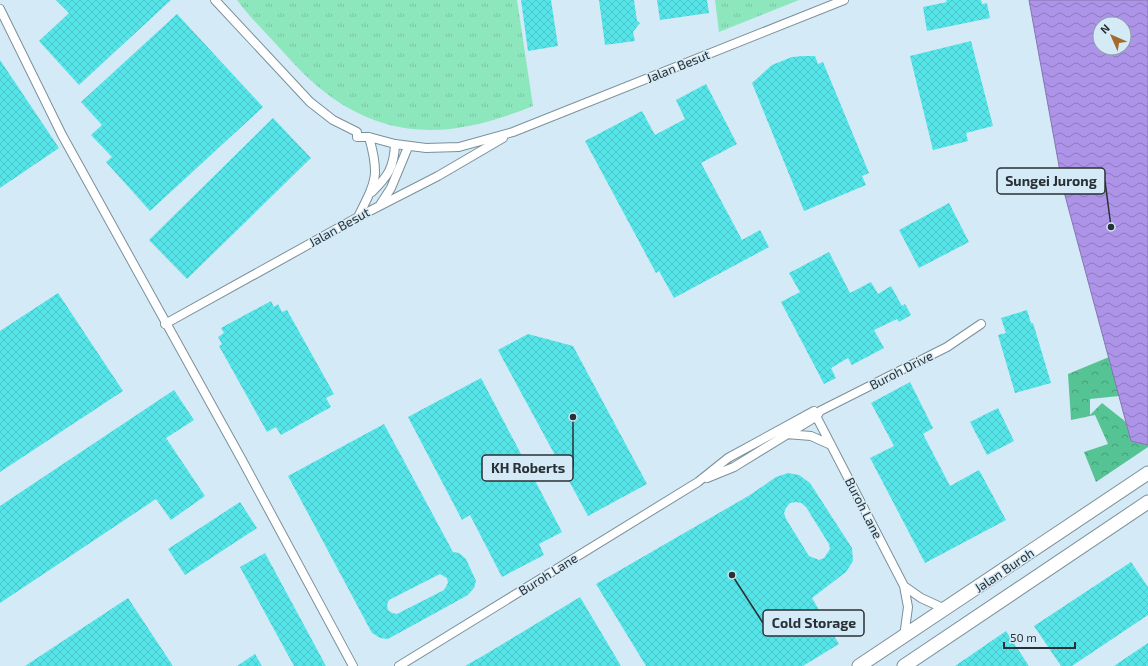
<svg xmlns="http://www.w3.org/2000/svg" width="1148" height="666" viewBox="0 0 1148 666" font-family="'Exo 2',sans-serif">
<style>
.grass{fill:url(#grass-tufts)}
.forest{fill:url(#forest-crowns)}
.water{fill:url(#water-waves);stroke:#8576b3;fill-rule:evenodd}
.building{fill:url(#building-cross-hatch);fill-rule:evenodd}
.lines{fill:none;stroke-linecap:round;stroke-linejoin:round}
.minor-casing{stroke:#7b909a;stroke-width:10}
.trunk-casing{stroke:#7b909a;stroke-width:15}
.minor{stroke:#fff;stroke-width:8}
.trunk{stroke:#fff;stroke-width:13}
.labels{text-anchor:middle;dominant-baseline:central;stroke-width:3;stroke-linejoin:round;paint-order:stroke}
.street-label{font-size:13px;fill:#293136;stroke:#d4eaf6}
.leader{fill:none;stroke:#293136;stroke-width:1.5}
.callout-dot{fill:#293136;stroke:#d4eaf6;stroke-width:1.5}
.callout{fill:#d4eaf6;stroke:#293136;stroke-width:1.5}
.callout-label{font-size:14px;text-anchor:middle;font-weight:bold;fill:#293136}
</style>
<defs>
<pattern id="grass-tufts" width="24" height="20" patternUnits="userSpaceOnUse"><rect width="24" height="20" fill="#8de7bd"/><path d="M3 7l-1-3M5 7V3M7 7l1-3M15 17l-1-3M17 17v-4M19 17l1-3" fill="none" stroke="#7ac7a3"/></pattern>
<pattern id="forest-crowns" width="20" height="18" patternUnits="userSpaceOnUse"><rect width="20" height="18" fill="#56c395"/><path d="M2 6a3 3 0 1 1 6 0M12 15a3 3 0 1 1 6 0" fill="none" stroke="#479f7a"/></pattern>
<pattern id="water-waves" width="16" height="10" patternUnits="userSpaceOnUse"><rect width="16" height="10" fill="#ad94e8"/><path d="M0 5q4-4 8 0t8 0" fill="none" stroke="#8d79bd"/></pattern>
<pattern id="building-cross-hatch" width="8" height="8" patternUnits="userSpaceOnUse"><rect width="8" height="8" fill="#55e5e8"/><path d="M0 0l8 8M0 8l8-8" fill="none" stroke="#4ac5c8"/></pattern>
</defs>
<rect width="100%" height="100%" fill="#d4eaf6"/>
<path class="grass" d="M237,0H517L533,106C464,134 400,144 334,99C312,84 293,63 275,43C262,29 248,15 237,0Z
M715,0H799L719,32Z"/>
<path class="forest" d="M1109,357L1119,396L1090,399V415L1102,403L1126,422L1131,441L1148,445V447L1096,482L1084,452L1108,444L1095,415L1071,420L1068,374Z"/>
<path class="water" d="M1029,0H1148V445L1131,441L1063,188ZM1100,24H1124V48H1100Z"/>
<path class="building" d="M56,0H171L79,85L39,41L69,13Z
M521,0H551L558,46L528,51Z
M599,0H634L637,21L640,23L633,32L635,41L605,45Z
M657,0H707L709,13L660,20Z
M946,0H981L982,4L987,3L990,18L927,31L923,7L947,2Z
M177,14L263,107L150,211L106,162L112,157L91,135L102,125L81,102Z
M971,41L993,126L966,133L968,141L933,150L910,56Z
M804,56H815L818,64L823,62L869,173L862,176L866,185L804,211L752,83L772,65L792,57Z
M0,60L59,148L0,188Z
M706,84L737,144L701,163L742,240L760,230L769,247L674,298L659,271L656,273L585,141L642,111L655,135L685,119L676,100Z
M273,118L311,158L187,279L149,240Z
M949,203L969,242L919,268L899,230Z
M829,252L850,293L871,282L878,294L891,286L902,306L905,304L911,315L899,322L897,319L874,330L884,348L852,365L848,358L831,368L836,378L824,384L781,302L800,292L789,273Z
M58,293L123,391L0,472V331Z
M271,301L274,307L278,304L282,312L287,310L334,394L326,398L331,407L281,435L276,427L267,432L219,346L222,344L218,337L224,333L221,328Z
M1027,310L1031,323H1033L1051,383L1015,393L998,335L1006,333L1001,318Z
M528,334L573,346L647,484L588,516L498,350Z
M481,378L562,532L539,544L544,555L502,577L470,515L462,520L408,417Z
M910,382L933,428L923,434L950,486L979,470L1006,520L925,563L870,458L894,446L871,403Z
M174,390L194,420L166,438L205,496L171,520L156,499L0,603V506Z
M998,408L1014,441L987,455L970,422Z
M384,424L453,552L459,553L466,559L476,581L474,588L468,595L388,639L380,638L372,633L288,476ZM440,574L447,578L448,583L444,590L397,614L392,613L388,610L387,605L389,600Z
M788,473L799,475L810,483L852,548L853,561L846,572L812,598L839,644L803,666H646L596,584L750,495L776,477ZM796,502L801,503L806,507L829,544L830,549L824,558L819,560L809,556L786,519L784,513L786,508L790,503Z
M240,502L257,528L185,575L168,549Z
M265,553L312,640L326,666H294L240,567Z
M1131,562L1148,587V615L1072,666H1061L1034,626Z
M580,597L621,666H465L486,654Z
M128,598L173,666H25Z
M1006,631L1029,666H955Z
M1148,643V666H1114Z
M255,654L262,666H237Z"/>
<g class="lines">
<defs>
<path id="minor" d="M215,0L310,102L333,120L357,132V137H369L395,144L426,148L459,147L513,132L844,0
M0,9L62,135L242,460L353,666
M372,192C388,176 394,168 395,144
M380,205L391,188L408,147
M358,217C376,181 380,176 369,137
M165,324L358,217L438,176L503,138
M814,412L904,586L908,607L904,637
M786,434L811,436L831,445
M707,478L734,467L817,416L820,411L947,347L981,324
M904,586L921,598L945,609
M399,666L698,482L728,458L814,411"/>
<path id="trunk" d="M859,666L1148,473
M904,666L1148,502"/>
</defs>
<use href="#minor" class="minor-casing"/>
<use href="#trunk" class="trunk-casing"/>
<use href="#minor" class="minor"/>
<use href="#trunk" class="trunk"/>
</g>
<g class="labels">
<g class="street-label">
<text transform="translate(678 66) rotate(-22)">Jalan Besut</text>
<text transform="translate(339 227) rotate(-29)">Jalan Besut</text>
<text transform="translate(901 370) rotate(-27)">Buroh Drive</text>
<text transform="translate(864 508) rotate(63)">Buroh Lane</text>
<text transform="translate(1004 570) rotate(-34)">Jalan Buroh</text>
<text transform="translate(548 574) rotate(-32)">Buroh Lane</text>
</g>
</g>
<path class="leader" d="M1111 227L1105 181M573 417L573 468M732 575L763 623"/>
<g class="callout-dot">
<circle cx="1111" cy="227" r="4"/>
<circle cx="573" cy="417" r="4"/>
<circle cx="732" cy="575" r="4"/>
</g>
<g class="callout">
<rect x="997" y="168" width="108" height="26" rx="4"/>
<rect x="482" y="455" width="91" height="26" rx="4"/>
<rect x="763" y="610" width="101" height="26" rx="4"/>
</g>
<g class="callout-label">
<text x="1051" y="186">Sungei Jurong</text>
<text x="528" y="473">KH Roberts</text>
<text x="814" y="628">Cold Storage</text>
</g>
<g transform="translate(1112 36) rotate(315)"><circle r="19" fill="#d4eaf6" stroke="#90a0a9"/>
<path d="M0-3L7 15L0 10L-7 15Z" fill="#a5692c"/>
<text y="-6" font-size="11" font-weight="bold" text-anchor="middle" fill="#293136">N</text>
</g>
<path d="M1004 642v6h71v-6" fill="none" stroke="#293136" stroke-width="2"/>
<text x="1010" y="642" font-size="12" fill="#293136" stroke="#d4eaf6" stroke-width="3" paint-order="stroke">50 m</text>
</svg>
